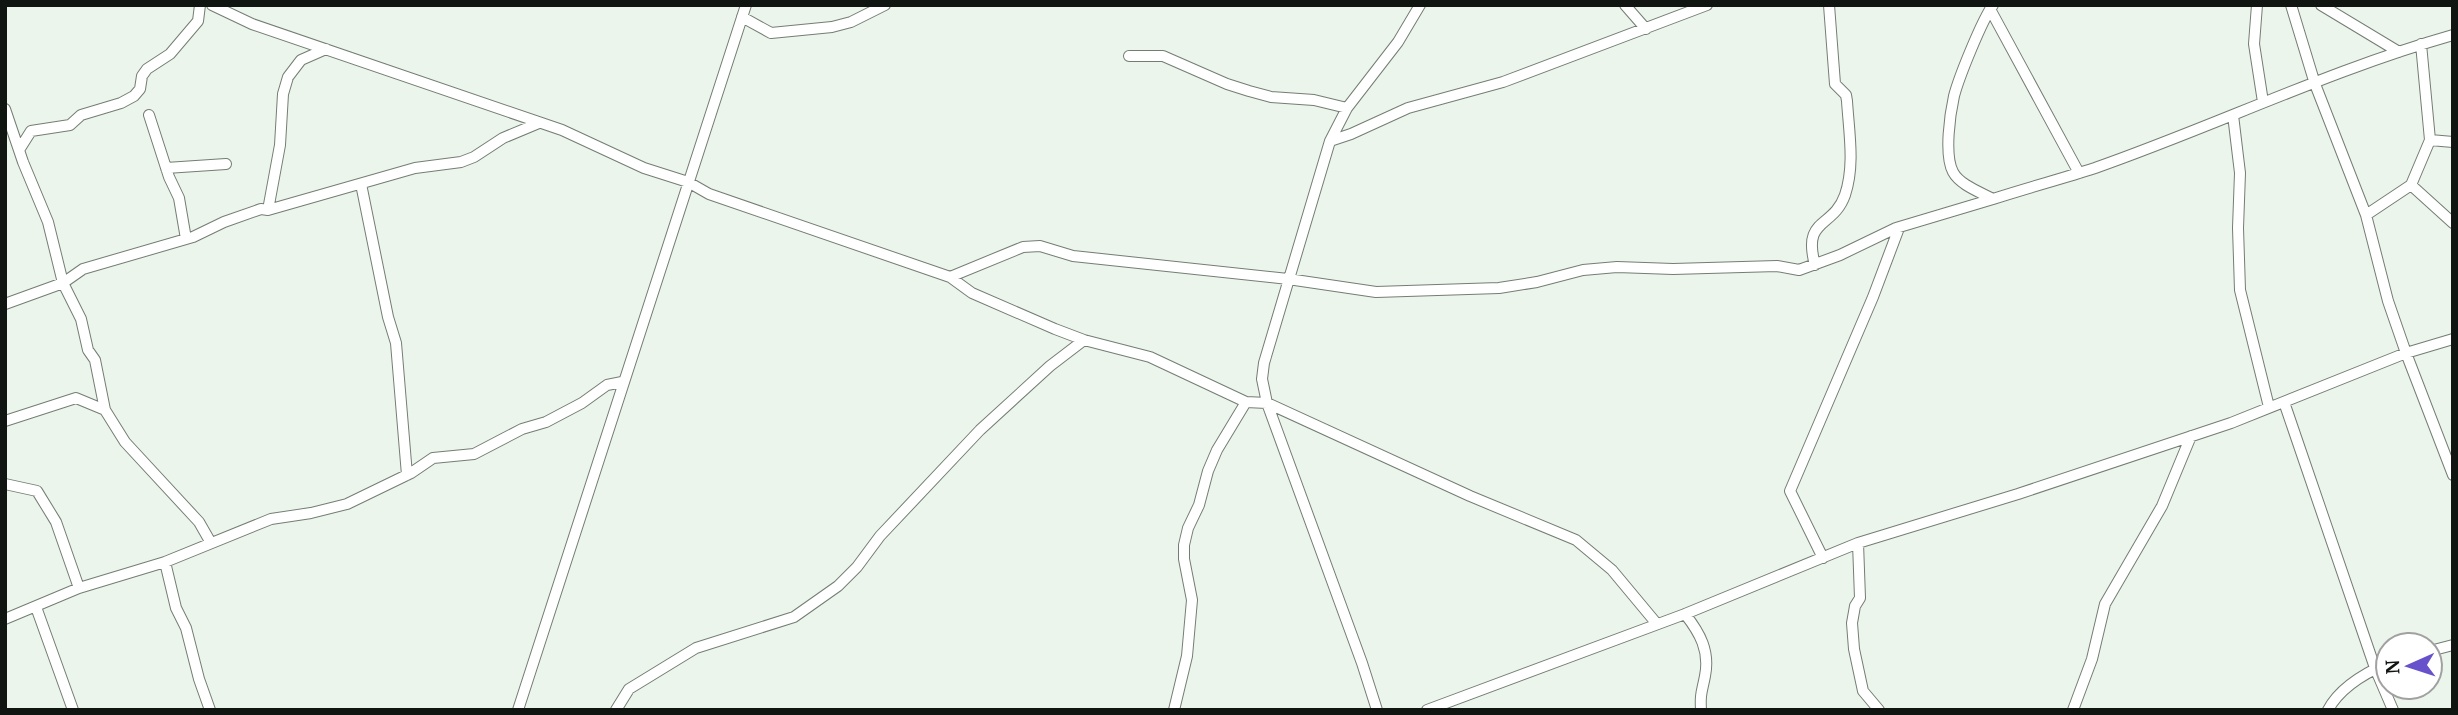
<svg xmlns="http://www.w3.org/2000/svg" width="2458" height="715" viewBox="0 0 2458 715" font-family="'PT Serif',serif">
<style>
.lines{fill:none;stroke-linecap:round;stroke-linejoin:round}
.street-casing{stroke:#747d74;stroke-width:12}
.street{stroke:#fff;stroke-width:10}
</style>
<rect width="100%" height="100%" fill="#ebf5eb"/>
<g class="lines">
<defs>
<path id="street" d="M212,5L252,24L562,130L644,168L688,182L709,194L950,277L972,293L1055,329L1084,340L1150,357L1246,402L1267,403L1470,496L1576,540L1612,570L1657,624
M1625,5L1646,29
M1993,5C1982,20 1959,77 1954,96C1950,114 1944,155 1953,172C1960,185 1980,192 1993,199C2027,188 2061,179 2095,168C2215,126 2330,70 2453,35
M2257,5L2254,44L2263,102
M2291,5L2315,84L2366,215L2388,301L2406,353L2453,475
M2321,5L2399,52
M1990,9L2079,173
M742,17L771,33L832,27L851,22L885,5
M1129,56H1163L1227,84L1249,91L1271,97L1314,100L1347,108
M5,109L23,162L48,222L63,283L81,319L88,350L95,360L105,410L125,442L199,522L211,543
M149,115L169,177L179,198L186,239
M2233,115L2240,173L2238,228L2240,290L2269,407
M2430,140L2453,142
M1330,141L1351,134L1408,108L1503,82L1707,5
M19,150L31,131L70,125L81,115L121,103L134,96L140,89L142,76L147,69L170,54L198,21L200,5
M166,168L226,164
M361,184L388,317L396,343L407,475
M2411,185L2453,223
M268,210L280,145L283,94L288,77L301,60L326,49
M2366,215L2411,185L2430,140L2421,44
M1815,265C1802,217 1833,229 1845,195C1855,165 1849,133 1847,101L1846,95L1835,84L1829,5
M950,277L1023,247L1040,246L1073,256L1288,279L1376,292L1499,288L1537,282L1583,270L1617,267L1673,269L1777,266L1799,270L1840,255L1896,228L1993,199
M5,304L63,283L83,269L193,237L224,222L261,209L268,210L415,168L461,162L474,157L503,138L539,123
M2284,402L2375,668L2393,710
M5,421L76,398L105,410
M5,484L37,491L56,522L79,588
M1858,543L1860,598L1855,606L1852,623L1854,649L1863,691L1879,710
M1823,558L1790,491L1873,297L1899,228
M165,562L176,608L186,628L199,679L210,710
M36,607L73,710
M1685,614C1700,633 1710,651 1705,676C1702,692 1700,693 1701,710
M5,619L79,588L165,562L271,519L311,513L347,504L411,473L433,458L474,454L522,429L546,422L582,403L607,385L622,382
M2430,651L2453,645
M518,710L746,5
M616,710L629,689L696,648L794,617L838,586L857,567L880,536L980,430L1050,366L1084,340
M1174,710L1187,656L1192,600L1184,559V545L1188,528L1199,505L1208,471L1217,450L1246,402
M1377,710L1362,663L1267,403L1262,379L1264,363L1330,141L1347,108L1398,42L1420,5
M1427,710L1685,614L1858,543L2018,494L2231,423L2406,353L2453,339
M2073,710L2092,659L2105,604L2162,506L2191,436
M2328,710C2340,687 2365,673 2388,663"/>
</defs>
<use href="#street" class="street-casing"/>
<use href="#street" class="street"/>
</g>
<rect width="2458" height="715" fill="none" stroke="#111511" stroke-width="14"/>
<g transform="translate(2409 666) rotate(267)"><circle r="33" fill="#ffffff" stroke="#a0a1a0" stroke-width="2"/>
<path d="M0-5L12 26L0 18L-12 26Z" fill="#6752cb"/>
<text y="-10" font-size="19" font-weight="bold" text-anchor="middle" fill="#111511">N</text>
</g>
</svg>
